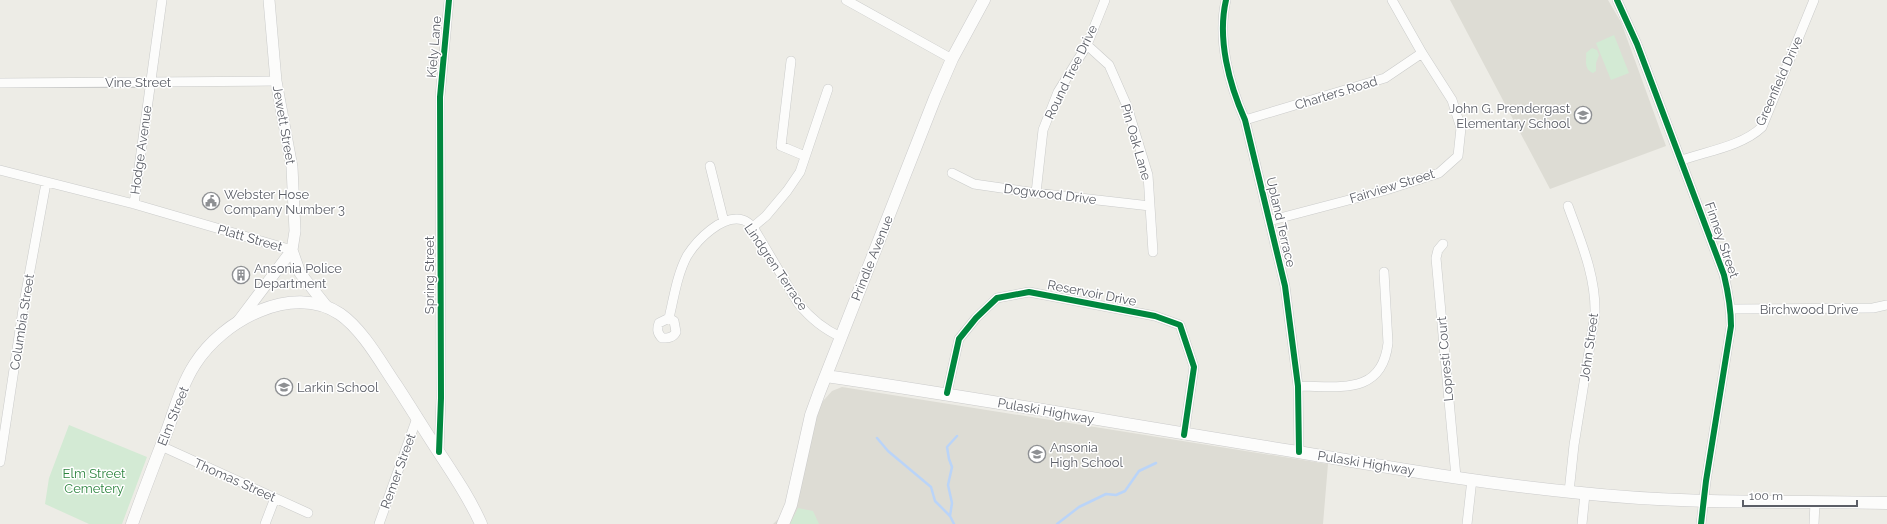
<svg xmlns="http://www.w3.org/2000/svg" width="1887" height="524" viewBox="0 0 1887 524" font-family="Raleway,sans-serif">
<style>
.education{fill:#dddcd4}
.green{fill:#d3ead4}
.lines{fill:none;stroke-linecap:round;stroke-linejoin:round}
.stream{stroke:#bad4f8;stroke-width:2.5}
.minor-casing{stroke:#cacbca;stroke-width:10}
.tertiary-casing{stroke:#cacbca;stroke-width:12}
.secondary-casing{stroke:#cbcbcb;stroke-width:13}
.minor{stroke:#fcfcfb;stroke-width:9}
.tertiary{stroke:#fcfcfb;stroke-width:11}
.secondary{stroke:#fcfcfb;stroke-width:12}
.cycleway-casing{stroke:#fff;stroke-width:8}
.cycleway{stroke:#00873e;stroke-width:6}
.labels{text-anchor:middle;dominant-baseline:central;stroke-width:3;stroke-linejoin:round;paint-order:stroke}
.street-label{font-size:13px;fill:#5b5e66;stroke:#fff}
.poi-label{font-size:13px;fill:#5b5e66;stroke:#fff;text-anchor:start}
.park-label{font-size:13px;fill:#2c843e;stroke:#fff}
</style>
<rect width="100%" height="100%" fill="#edece6"/>
<path class="education" d="M1450,0H1608L1621,22L1666,146L1550,189Z
M842,387L1328,464L1323,524H773L798,501L816,415L823,401L832,391Z"/>
<path class="green" d="M1614,35L1629,73L1611,80L1596,43Z
M1592,48L1597,50L1599,55L1596,63V71L1593,73C1583,68 1587,61 1586,53Z
M69,425L147,457L122,524H89L45,504L49,478Z
M798,508L813,511L819,524H790Z"/>
<g class="lines">
<path class="stream" d="M877,438L888,451L931,487L935,501L950,516
M954,524L950,516L952,503L948,485L952,467L949,459L947,447L957,436
M1057,524L1079,507L1106,494L1116,495L1125,491L1139,471L1156,463"/>
<defs>
<path id="minor" d="M846,0L952,59
M1226,0C1217,39 1229,84 1245,120L1285,286L1298,386L1299,452
M1617,0L1637,44L1724,275C1728,292 1731,309 1731,326L1706,481L1701,524
M1087,45L1109,65L1127,106L1148,175L1153,252
M791,61L781,146L805,156
M0,83L276,81
M1245,120L1385,78L1422,53
M1682,160C1708,151 1742,146 1762,127L1814,0
M710,166L724,222
M0,170L134,204L292,250
M952,173L974,184L1036,193L1150,206
M1036,193L1043,130L1058,92L1087,45L1105,0
M134,204L162,0
M1568,206C1581,242 1596,276 1595,314L1574,445L1569,492
M1269,221L1383,191L1439,173L1458,156L1461,128L1452,100L1422,53L1392,0
M753,227L766,216L787,191L800,172L828,89
M1443,244L1438,250L1436,258L1456,477
M1731,309L1873,308L1887,305
M669,318L674,321L676,332C673,338 668,338 662,338C657,333 657,329 659,323L669,318C674,297 677,275 687,256C697,240 722,214 743,220C747,221 750,224 753,227L798,303C810,318 823,329 841,337
M1298,386C1339,386 1382,396 1388,343L1384,272
M947,393L959,339L976,318L997,298L1029,292L1155,316L1180,325L1194,367L1184,435
M161,446L308,513
M439,452L441,398L440,97L449,0
M0,462L24,303L46,183
M265,524L275,498
M379,524L417,418
M1467,524L1472,479
M1582,524L1585,494
M1814,524L1815,502"/>
<path id="tertiary" d="M292,250L300,273L327,307
M237,323L292,250L295,231L292,167L276,81L269,0"/>
<path id="secondary" d="M826,376C984,399 1141,427 1298,452C1392,468 1486,484 1581,493C1681,504 1786,501 1887,503
M132,524C143,493 155,462 167,431C175,409 182,384 195,364C222,321 292,282 340,314C363,330 381,363 396,385C411,408 425,431 440,454C455,477 470,499 481,524
M783,524L791,505L811,415L819,393L935,98L952,59L984,0"/>
</defs>
<use href="#minor" class="minor-casing"/>
<use href="#tertiary" class="tertiary-casing"/>
<use href="#secondary" class="secondary-casing"/>
<use href="#minor" class="minor"/>
<use href="#tertiary" class="tertiary"/>
<use href="#secondary" class="secondary"/>
<defs>
<path id="cycleway" d="M1226,0C1217,39 1229,84 1245,120L1285,286L1298,386L1299,452
M1617,0L1637,44L1724,275C1728,292 1731,309 1731,326L1706,481L1701,524
M947,393L959,339L976,318L997,298L1029,292L1155,316L1180,325L1194,367L1184,435
M439,452L441,398L440,97L449,0"/>
</defs>
<use href="#cycleway" class="cycleway-casing"/>
<use href="#cycleway" class="cycleway"/>
</g>
<defs>
<symbol id="school-ring" viewBox="-11 -11 22 22"><circle r="9.5" fill="#fff" stroke="#8e9093" stroke-width="1.5"/><path d="M0-5L7-2L0 1L-7-2ZM-4 1L0 2.5L4 1V4Q0 6-4 4Z" fill="#8e9093"/></symbol>
<symbol id="civic-ring" viewBox="-11 -11 22 22"><circle r="9.5" fill="#fff" stroke="#8e9093" stroke-width="1.5"/><path d="M-.6-6.5H3V-4.5H.6V-3L4-1V1h2V6H-6V1h2V-1L-.6-3ZM-1.2 2.5V6h2.4V2.5Z" fill="#8e9093"/></symbol>
<symbol id="building-ring" viewBox="-11 -11 22 22"><circle r="9.5" fill="#fff" stroke="#8e9093" stroke-width="1.5"/><path d="M-4-6H4V6H1V3H-1V6H-4ZM-2.5-4.3h1.7v1.8h-1.7ZM.8-4.3h1.7v1.8H.8ZM-2.5-1h1.7V.8h-1.7ZM.8-1h1.7V.8H.8Z" fill="#8e9093"/></symbol>
</defs>
<g fill-rule="evenodd">
<use href="#school-ring" x="1573" y="105" width="20" height="20"/>
<use href="#civic-ring" x="201" y="191" width="20" height="20"/>
<use href="#building-ring" x="231" y="265" width="20" height="20"/>
<use href="#school-ring" x="274" y="377" width="20" height="20"/>
<use href="#school-ring" x="1027" y="444" width="20" height="20"/>
</g>
<g class="labels">
<g class="street-label">
<text transform="translate(434 47) rotate(-85)">Kiely Lane</text>
<text transform="translate(1071 72) rotate(-64)">Round Tree Drive</text>
<text transform="translate(1779 81) rotate(-66)">Greenfield Drive</text>
<text x="138" y="82">Vine Street</text>
<text transform="translate(1336 93) rotate(-17)">Charters Road</text>
<text transform="translate(284 125) rotate(80)">Jewett Street</text>
<text transform="translate(1136 142) rotate(74)">Pin Oak Lane</text>
<text transform="translate(141 150) rotate(-82)">Hodge Avenue</text>
<text transform="translate(1392 186) rotate(-17)">Fairview Street</text>
<text transform="translate(1050 194) rotate(7)">Dogwood Drive</text>
<text transform="translate(1281 222) rotate(77)">Upland Terrace</text>
<text transform="translate(250 238) rotate(16)">Platt Street</text>
<text transform="translate(1722 240) rotate(71)">Finney Street</text>
<text transform="translate(872 258) rotate(-68)">Prindle Avenue</text>
<text transform="translate(776 267) rotate(56)">Lindgren Terrace</text>
<text transform="translate(429 275) rotate(-90)">Spring Street</text>
<text transform="translate(1092 293) rotate(11)">Reservoir Drive</text>
<text x="1809" y="309">Birchwood Drive</text>
<text transform="translate(22 322) rotate(-81)">Columbia Street</text>
<text transform="translate(1589 347) rotate(-82)">John Street</text>
<text transform="translate(1445 359) rotate(-95)">Lopresti Court</text>
<text transform="translate(1046 411) rotate(10)">Pulaski Highway</text>
<text transform="translate(173 416) rotate(-68)">Elm Street</text>
<text transform="translate(1366 463) rotate(9)">Pulaski Highway</text>
<text transform="translate(398 471) rotate(-70)">Remer Street</text>
<text transform="translate(235 480) rotate(24)">Thomas Street</text>
</g>
<g class="poi-label">
<text x="1570" y="108" text-anchor="end">John G. Prendergast<tspan x="1570" dy="15">Elementary School</tspan></text>
<text x="224" y="194">Webster Hose<tspan x="224" dy="15">Company Number 3</tspan></text>
<text x="254" y="268">Ansonia Police<tspan x="254" dy="15">Department</tspan></text>
<text x="297" y="387">Larkin School</text>
<text x="1050" y="447">Ansonia<tspan x="1050" dy="15">High School</tspan></text>
</g>
<g class="park-label">
<text x="94" y="473">Elm Street<tspan x="94" dy="15">Cemetery</tspan></text>
</g>
</g>
<path d="M1743 500v6h114v-6" fill="none" stroke="#5b5e66" stroke-width="2"/>
<text x="1749" y="500" font-size="12" fill="#5b5e66" stroke="#ffffff" stroke-width="3" paint-order="stroke">100 m</text>
</svg>
